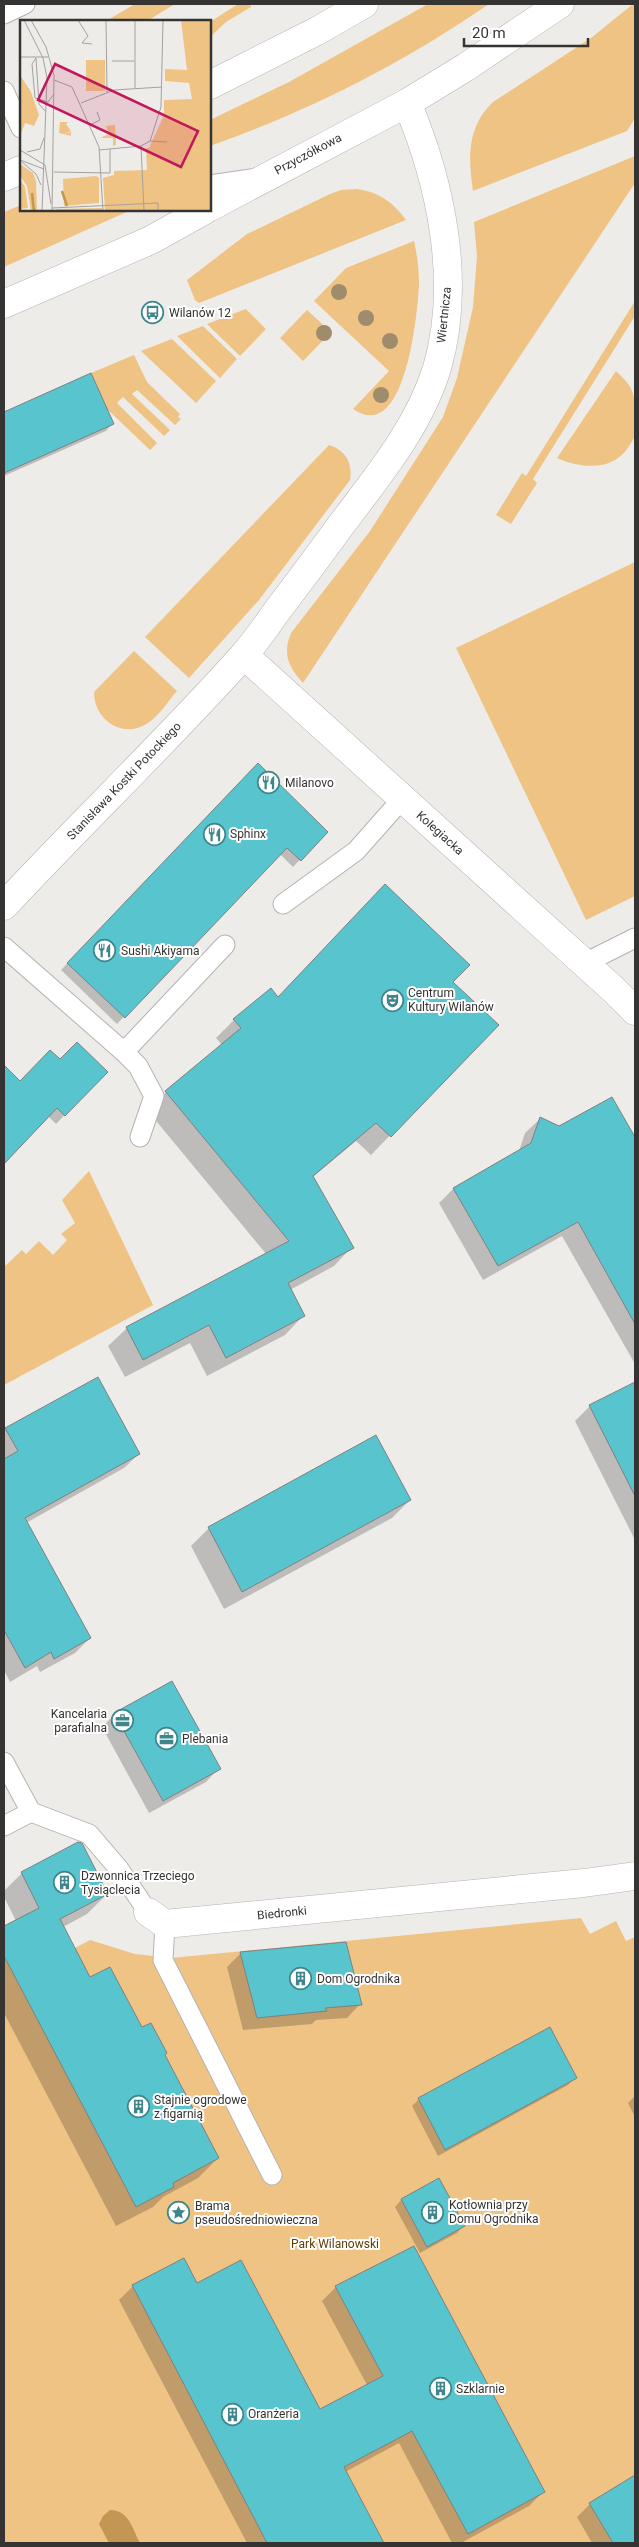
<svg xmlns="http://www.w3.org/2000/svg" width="639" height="2547" viewBox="0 0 639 2547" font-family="Roboto,sans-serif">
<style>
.green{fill:#efc384}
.water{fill:#c39654}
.shadow{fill:#0003}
.building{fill:#58c5ce;stroke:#7d8080}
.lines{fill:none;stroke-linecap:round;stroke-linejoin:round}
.service-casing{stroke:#b5b3b0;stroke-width:21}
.minor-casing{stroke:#b5b3b0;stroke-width:29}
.secondary-casing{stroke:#b5b3b0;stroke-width:29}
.service{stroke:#fff;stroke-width:19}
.minor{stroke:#fff;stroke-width:28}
.secondary{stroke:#fff;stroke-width:28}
.tree{fill:#9e8c6d}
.labels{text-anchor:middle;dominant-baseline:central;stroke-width:4;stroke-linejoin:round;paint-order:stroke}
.street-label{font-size:12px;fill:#353433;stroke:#fff}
.poi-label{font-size:12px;fill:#353433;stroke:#fff;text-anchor:start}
.park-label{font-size:12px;fill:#5c3e07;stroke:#fff}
.inset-river{fill:none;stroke:#c39654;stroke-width:2.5}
.inset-road{fill:none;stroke:#a4a2a0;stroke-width:1}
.view{fill:#c2185b;fill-opacity:0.15;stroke:#c2185b;stroke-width:2.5}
.inset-edge{fill:none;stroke:#353433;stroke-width:2.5}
</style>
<rect width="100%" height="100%" fill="#eeece9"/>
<path class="green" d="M135,4H175L147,21H106Z
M238,4H250L251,7L226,22L210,37V22Z
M428,4H489C400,65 311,110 210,146V120L289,82Z
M633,4H635V118L627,131L473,191C468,157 467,127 493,102L591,38Z
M635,156V183L303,683C289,667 282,655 291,633L370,531L443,417L457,378L473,307L477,256L474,222Z
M357,189C379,192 393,202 406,220L199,303L195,300L187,280L247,234L330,194L341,190Z
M21,205V210H131L4,267V212Z
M414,241C417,254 419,269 419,283C418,311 406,446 353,409L389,371L314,301L346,268Z
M635,301V316L533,479L537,483L511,524L496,515L522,473L526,476Z
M246,309L266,329L240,356L207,324Z
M307,310L331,332L303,361L280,338Z
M203,326L237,359L220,378L177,336Z
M172,339L216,381L196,403L141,351Z
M134,355L147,382L180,414L178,417L181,419L175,425L137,390L132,394L170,430L164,436L123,397L117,403L157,443L150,450L107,409L91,373Z
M616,371C633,387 635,392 635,415C635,421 636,428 635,434C635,439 630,443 628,448C611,472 580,468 557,458Z
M329,445C345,450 353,462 350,480L259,600L189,678L145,637Z
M635,562V896L586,920L456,648Z
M134,651L177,691C168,701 159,716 148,723C123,740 94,720 94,692Z
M89,1171L153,1305L4,1385V1267L22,1250L26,1254L39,1241L53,1255L67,1240L61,1234L75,1223L62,1200Z
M33,1911L58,1957L90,1940L135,1954L171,1958L581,1918L590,1934L616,1921L626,1941L635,1937V2543H4V1926Z"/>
<path class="water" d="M110,2510C129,2510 132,2528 140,2543H109L99,2524L103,2516Z"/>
<path class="shadow" d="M90,375L112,424L106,431L4,476V413Z
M258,765L326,832L293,867L280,854L117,1024L61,970Z
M452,982L497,1025L371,1155L356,1141L313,1177L352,1247L334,1266L290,1290L303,1316L285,1335L207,1376L190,1343L125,1377L108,1346L127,1328L267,1255L147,1110L166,1092L222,1045L216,1038L234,1020L278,998Z
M60,1061L106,1072L56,1124L48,1116L4,1162V1067L20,1083Z
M612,1099L635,1140V1364L562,1236L483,1280L439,1203L453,1189L519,1151L525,1133L540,1119L559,1128Z
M635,1383V1540L575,1421L590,1406Z
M6,1429L139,1454L124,1468L26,1523L90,1638L75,1653L40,1672L37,1666L10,1682L4,1670V1431Z
M410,1500L392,1518L224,1609L191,1546L209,1528Z
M115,1714L219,1768L206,1782L149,1813L102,1727Z
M22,1873L107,1894L87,1914L63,1927L90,1979L142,2029L218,2158L198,2178L163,2197L153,2207L116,2226L4,2013V1928L16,1921L4,1897V1891Z
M345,1944L360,2004L347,2018L316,2020L312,2024L243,2030L227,1967L240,1954Z
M575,2078L568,2085L438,2156L412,2106L419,2099Z
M635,2096V2117L628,2103Z
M401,2200L463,2226L457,2233L420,2253L395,2207Z
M184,2259L197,2285L319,2411L367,2385L322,2301L336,2287L543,2492L529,2506L461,2543H452L399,2443L345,2472L383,2543H247L119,2300L133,2286Z
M629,2481L635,2492V2543H592L577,2517L590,2504Z"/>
<path class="building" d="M91,373L114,424L4,473V412Z
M258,763L328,832L301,861L287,848L125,1018L67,963Z
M385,884L470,965L453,982L499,1025L391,1137L376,1123L313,1176L354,1248L288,1283L305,1316L226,1358L209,1325L143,1360L126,1327L289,1241L165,1091L241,1028L233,1019L271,988L278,997Z
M77,1042L108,1072L65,1116L57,1108L4,1164V1065L20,1081L50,1050L60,1059Z
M612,1097L635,1137V1324L578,1222L498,1266L453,1188L531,1143L540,1117L559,1126Z
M98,1377L140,1454L25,1518L91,1638L54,1659L51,1652L25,1668L4,1630V1459L18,1451L5,1428Z
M635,1382V1496L589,1405Z
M376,1435L411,1500L242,1592L208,1527Z
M172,1681L221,1769L163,1801L114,1713Z
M78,1842L82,1843L108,1894L60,1919L90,1977L110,1967L142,2027L151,2023L167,2053L165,2055L219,2158L173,2183L174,2187L136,2207L4,1956V1926L39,1908L21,1872Z
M346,1942L362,2005L325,2008L327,2011L257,2018L240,1952Z
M550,2027L577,2078L445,2150L418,2098Z
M439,2178L465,2226L427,2247L401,2199Z
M414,2246L545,2492L468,2534L412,2431L344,2467L384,2543H267L132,2285L184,2258L197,2283L241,2260L320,2409L383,2376L335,2286Z
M635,2475V2543H613L589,2503Z"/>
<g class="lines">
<defs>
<path id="service" d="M4,14L25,4
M4,91L21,128
M210,185L251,179
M283,904L356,851L402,799
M4,947L124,1052L225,945
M585,963L635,938
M124,1052L138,1066L154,1096L140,1137
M4,1762L31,1812L89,1834L119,1869L148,1912
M4,1826L31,1812
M165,1924L163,1960L272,2175"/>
<path id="minor" d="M244,655L614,990L635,1011
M4,906C82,822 165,743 242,657C255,643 266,626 277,611C299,582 320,554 341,525C377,477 419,427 437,368C462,282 441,183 407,103
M148,1912L165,1924L584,1883L635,1876"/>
<path id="secondary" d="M210,85L317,31L364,4
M4,177L21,170
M210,207L407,103L466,67L560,4
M4,304L151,240L205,210"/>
</defs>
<use href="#service" class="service-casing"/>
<use href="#minor" class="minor-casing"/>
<use href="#secondary" class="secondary-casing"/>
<use href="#service" class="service"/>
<use href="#minor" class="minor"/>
<use href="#secondary" class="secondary"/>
</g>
<g class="tree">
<circle cx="339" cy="292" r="8"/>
<circle cx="366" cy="318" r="8"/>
<circle cx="324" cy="333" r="8"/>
<circle cx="390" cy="341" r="8"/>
<circle cx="381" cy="395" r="8"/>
</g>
<defs>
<symbol id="bus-ring" viewBox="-11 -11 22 22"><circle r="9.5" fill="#fff" stroke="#3e868c" stroke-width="1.5"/><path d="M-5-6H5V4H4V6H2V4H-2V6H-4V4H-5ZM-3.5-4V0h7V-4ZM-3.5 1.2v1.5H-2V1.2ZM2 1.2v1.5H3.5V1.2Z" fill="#3e868c"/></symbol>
<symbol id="restaurant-ring" viewBox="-11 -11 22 22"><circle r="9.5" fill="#fff" stroke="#3e868c" stroke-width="1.5"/><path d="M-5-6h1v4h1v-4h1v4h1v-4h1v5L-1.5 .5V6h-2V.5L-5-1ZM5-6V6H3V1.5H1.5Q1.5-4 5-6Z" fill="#3e868c"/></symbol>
<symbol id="theatre-ring" viewBox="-11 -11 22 22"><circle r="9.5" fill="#fff" stroke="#3e868c" stroke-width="1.5"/><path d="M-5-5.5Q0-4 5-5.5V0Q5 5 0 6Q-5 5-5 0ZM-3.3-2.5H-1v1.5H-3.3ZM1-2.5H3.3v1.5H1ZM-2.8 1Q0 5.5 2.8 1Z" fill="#3e868c"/></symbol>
<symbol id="office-ring" viewBox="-11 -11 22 22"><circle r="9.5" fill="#fff" stroke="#3e868c" stroke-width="1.5"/><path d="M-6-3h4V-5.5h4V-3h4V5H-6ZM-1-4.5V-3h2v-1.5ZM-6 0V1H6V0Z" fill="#3e868c"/></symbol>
<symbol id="building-ring" viewBox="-11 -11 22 22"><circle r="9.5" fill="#fff" stroke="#3e868c" stroke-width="1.5"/><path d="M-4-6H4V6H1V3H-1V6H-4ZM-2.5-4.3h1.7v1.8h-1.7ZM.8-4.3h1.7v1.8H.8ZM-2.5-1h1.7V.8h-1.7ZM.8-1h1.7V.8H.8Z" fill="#3e868c"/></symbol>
<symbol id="sight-ring" viewBox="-11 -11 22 22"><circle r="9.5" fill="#fff" stroke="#3e868c" stroke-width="1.5"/><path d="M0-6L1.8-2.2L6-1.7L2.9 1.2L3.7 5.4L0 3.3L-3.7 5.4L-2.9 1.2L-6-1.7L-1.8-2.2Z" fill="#3e868c"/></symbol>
</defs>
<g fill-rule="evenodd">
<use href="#bus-ring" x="140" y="300" width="25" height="25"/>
<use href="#restaurant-ring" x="256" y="770" width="25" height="25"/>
<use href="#restaurant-ring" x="202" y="822" width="25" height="25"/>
<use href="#restaurant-ring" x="92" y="938" width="25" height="25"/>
<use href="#theatre-ring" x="380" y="988" width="25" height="25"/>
<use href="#office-ring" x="110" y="1708" width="25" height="25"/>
<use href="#office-ring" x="154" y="1726" width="25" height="25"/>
<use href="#building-ring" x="52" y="1870" width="25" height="25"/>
<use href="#building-ring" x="288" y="1966" width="25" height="25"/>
<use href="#building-ring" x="126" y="2094" width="25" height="25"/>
<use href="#building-ring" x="420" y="2200" width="25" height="25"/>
<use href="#sight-ring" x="166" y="2200" width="25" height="25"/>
<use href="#building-ring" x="428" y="2376" width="25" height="25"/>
<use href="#building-ring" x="220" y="2402" width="25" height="25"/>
</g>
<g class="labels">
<g class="street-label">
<text transform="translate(308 154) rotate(-28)">Przyczółkowa</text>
<text transform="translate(444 315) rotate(-84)">Wiertnicza</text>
<text transform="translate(124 781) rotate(-46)">Stanisława Kostki Potockiego</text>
<text transform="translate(440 833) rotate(42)">Kolegiacka</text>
<text transform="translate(282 1913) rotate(-6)">Biedronki</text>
</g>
<g class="poi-label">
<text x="169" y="313">Wilanów 12</text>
<text x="285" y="783">Milanovo</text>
<text x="230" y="834">Sphinx</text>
<text x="121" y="951">Sushi Akiyama</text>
<text x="408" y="993">Centrum<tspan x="408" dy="14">Kultury Wilanów</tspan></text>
<text x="107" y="1714" text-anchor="end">Kancelaria<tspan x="107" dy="14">parafialna</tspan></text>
<text x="182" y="1739">Plebania</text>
<text x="81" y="1876">Dzwonnica Trzeciego<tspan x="81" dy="14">Tysiąclecia</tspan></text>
<text x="317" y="1979">Dom Ogrodnika</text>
<text x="154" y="2100">Stajnie ogrodowe<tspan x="154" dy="14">z figarnią</tspan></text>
<text x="449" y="2205">Kotłownia przy<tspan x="449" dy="14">Domu Ogrodnika</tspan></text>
<text x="195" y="2206">Brama<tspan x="195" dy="14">pseudośredniowieczna</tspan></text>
<text x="456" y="2389">Szklarnie</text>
<text x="248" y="2414">Oranżeria</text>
</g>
<g class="park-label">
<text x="335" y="2244">Park Wilanowski</text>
</g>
</g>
<g transform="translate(20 20)">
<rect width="191" height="191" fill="#eeece9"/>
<path d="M161,0H191V191H85L83,158L94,155V151L127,150L126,128H129L144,95V80L172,79L169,63L145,61V49L167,50ZM66,40H85V71H66ZM0,55L11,72L19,95L14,106L5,103L0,116ZM40,102H48L46,104L51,111L44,114L51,112V116L39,113ZM95,105L96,125L93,126V118H80L89,114L86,106ZM0,144L13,153L16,161L17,191H11L7,166L0,156ZM76,156L79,158V183L44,186L43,159ZM0,159L5,167L8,188L0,189ZM82,188V191H35L37,189Z" fill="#efc384"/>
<path class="inset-river" d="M42,171L47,186M12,173L14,191"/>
<path class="inset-road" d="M4,0L23,38L27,58L22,191M11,0L26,27L34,55L32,191M58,0L68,16L62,23L72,24M86,0L87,72M0,37H28M16,38L12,44L15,78L28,82L34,74M16,38L19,84L26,92M92,41H114M34,60L52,67L79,127L83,191M115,68V0M61,83L94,70L142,67M70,105L80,100L77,92M130,121L147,122M121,126L124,191M0,130L25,145L31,184M79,130L121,126L130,121L141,87L143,0M7,132L20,129L24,118M0,140L24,149M2,142L16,154L21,165M34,152L90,153V129M32,188L138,183V191"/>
<path class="view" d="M35,44L178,111L161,147L18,80Z"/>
<rect width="191" height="191" class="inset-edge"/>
</g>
<rect width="639" height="2547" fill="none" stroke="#353433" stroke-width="10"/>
<path d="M464 38v8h124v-8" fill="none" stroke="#353433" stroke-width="2.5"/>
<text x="472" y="38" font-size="15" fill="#353433" stroke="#ffffff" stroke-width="4" paint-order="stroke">20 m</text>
</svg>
